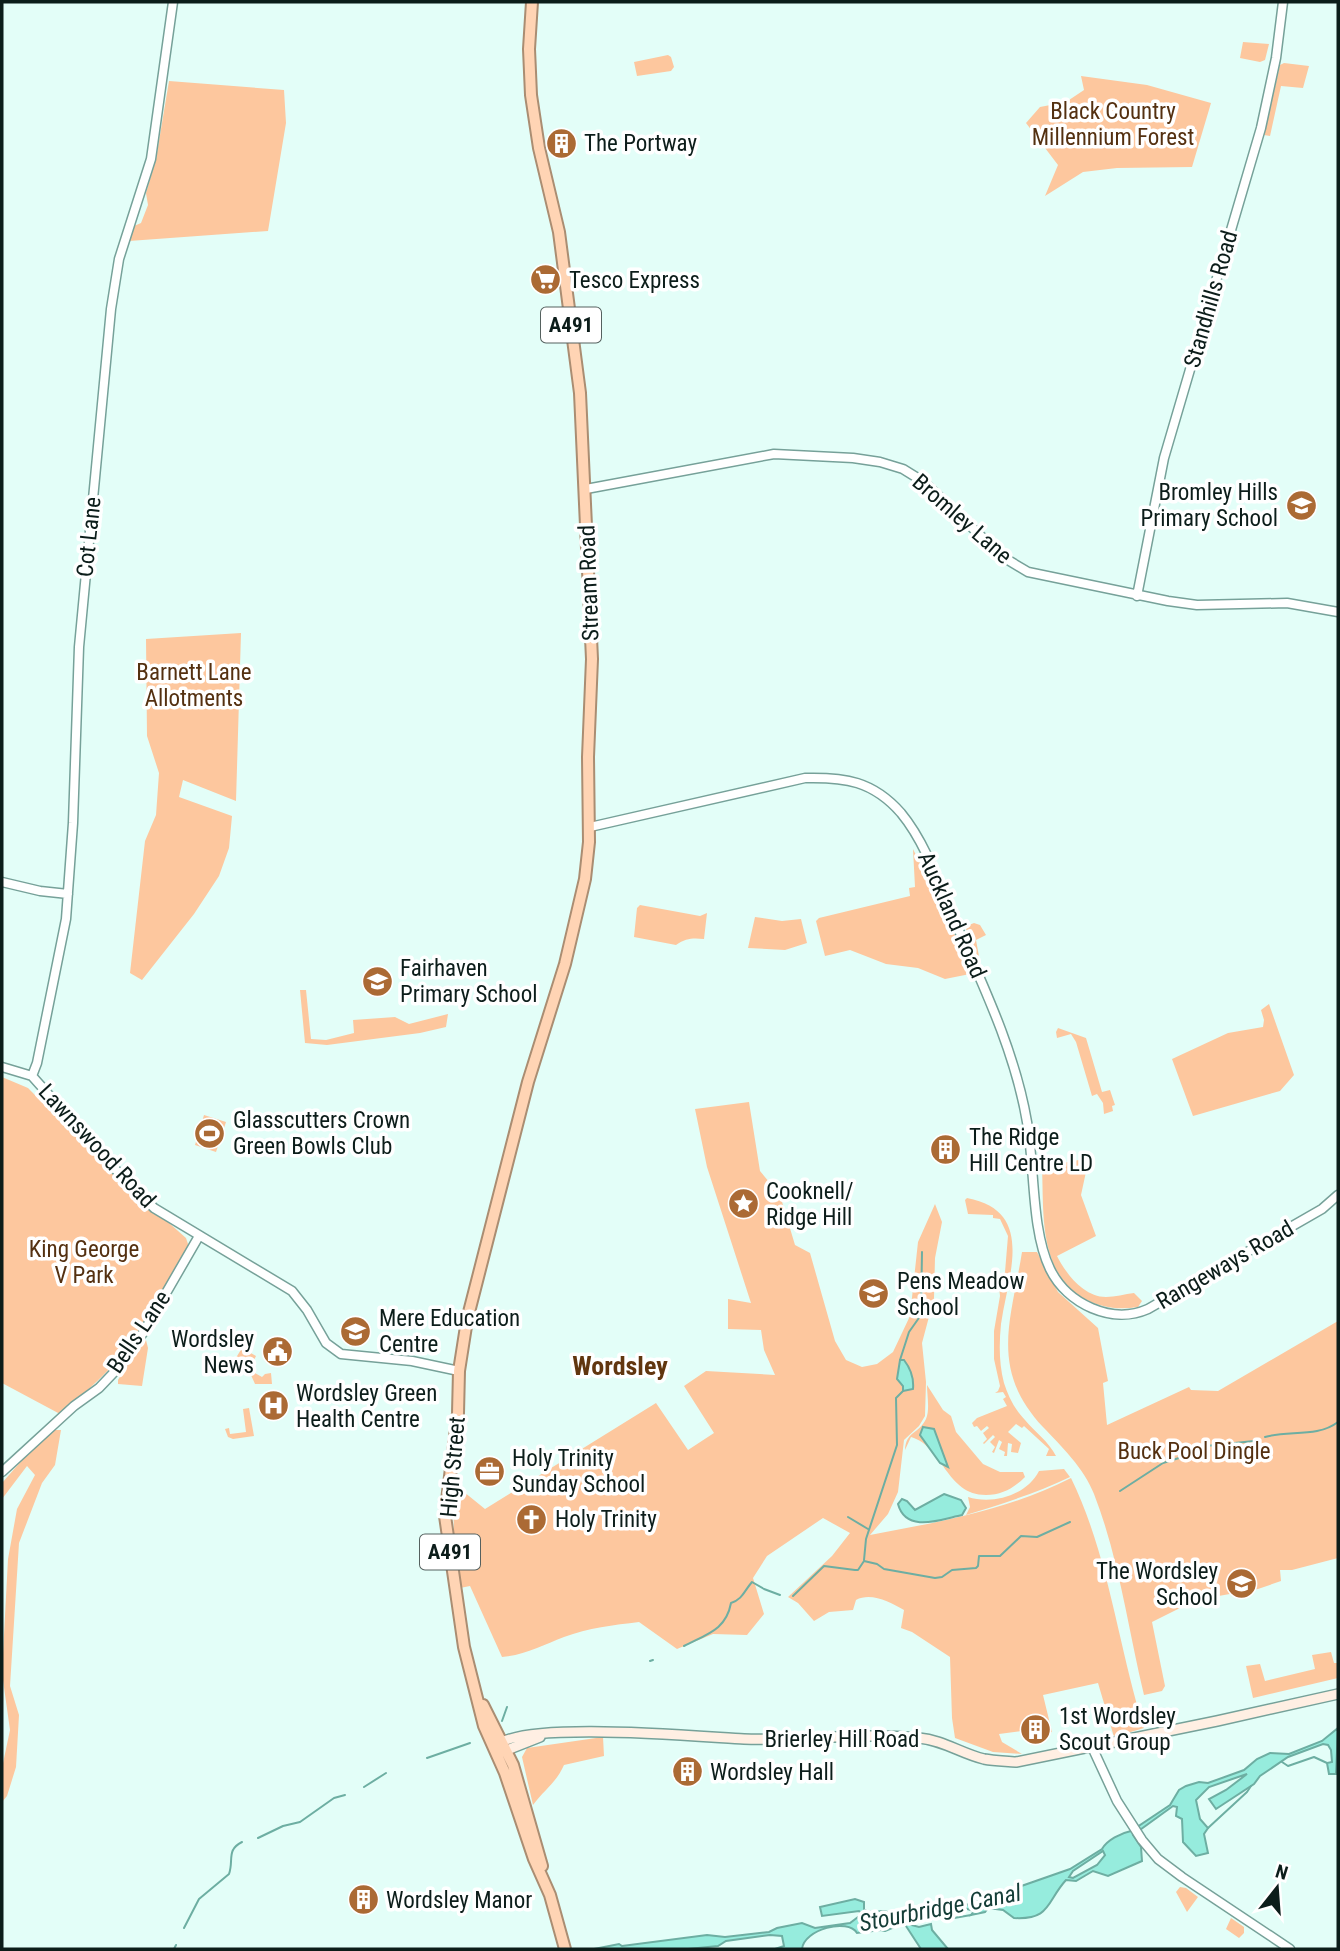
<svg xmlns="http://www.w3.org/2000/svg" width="1340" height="1951" viewBox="0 0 1340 1951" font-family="'Roboto Condensed',sans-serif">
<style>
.green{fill:#fdc79e}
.water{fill:#96ecdd;stroke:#6daea2;stroke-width:2;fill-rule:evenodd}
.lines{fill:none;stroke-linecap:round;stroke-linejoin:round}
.stream{stroke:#6daea2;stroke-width:2}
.tertiary-casing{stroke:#76a199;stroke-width:11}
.secondary-casing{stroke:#76a199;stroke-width:12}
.trunk-casing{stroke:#aa8d72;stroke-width:14}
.tertiary{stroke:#fff;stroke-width:8}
.secondary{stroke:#ffefe3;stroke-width:9}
.trunk{stroke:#ffd4b4;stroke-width:10}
.labels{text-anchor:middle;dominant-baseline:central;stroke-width:7;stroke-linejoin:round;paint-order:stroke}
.shield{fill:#fff;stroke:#55615f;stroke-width:2}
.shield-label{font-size:21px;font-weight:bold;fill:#0c1d1a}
.park-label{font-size:23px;fill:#543010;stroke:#fff}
.poi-label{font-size:23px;fill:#0c1d1a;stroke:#fff;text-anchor:start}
.street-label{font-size:23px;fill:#0c1d1a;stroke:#fff}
.water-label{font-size:24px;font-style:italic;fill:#153d37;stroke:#fff}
.quarter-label{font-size:26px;font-weight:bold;fill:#61360f;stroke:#fff}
</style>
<rect width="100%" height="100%" fill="#e3fef8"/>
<path class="green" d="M1243,42L1269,44L1265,60L1260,62L1240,58Z
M668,55L671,57L674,67L671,71L637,76L634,62Z
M1284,63L1309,66L1303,88L1281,86L1270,136L1264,135L1280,65Z
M1081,76L1147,85L1211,103L1192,167L1117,168L1083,172L1045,196L1058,165L1026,123L1040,107L1066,102L1084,90Z
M169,81L284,90L286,123L268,231L129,241L134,226L141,223L148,205L146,193L156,159Z
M241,633L236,801L183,780L179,797L232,816L229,848L219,876L194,914L142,980L130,973L145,841L156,815L159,773L147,736L146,639Z
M913,849L963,952L970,974L945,979L918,968L886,964L850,950L825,956L816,921L819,918L910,896L909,888L915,887Z
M640,905L700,916L707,913L704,939C693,938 686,938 676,945L634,937L637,908Z
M755,917L782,921L801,919L807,943L785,950L748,948Z
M974,923L980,925L986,935L976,940L980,962L966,929L969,925Z
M300,990H306L311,1039L326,1040L354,1033L353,1020L395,1017L409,1024L448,1014L446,1027L420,1033L327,1045L305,1043Z
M1269,1004L1294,1075L1280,1091L1193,1116L1172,1059L1228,1033L1263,1027L1264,1020L1261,1010Z
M1058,1028L1086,1038L1102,1092L1110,1090L1115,1105L1112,1106L1113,1111L1104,1114L1103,1103L1097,1094L1092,1096L1076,1042L1071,1034L1057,1038L1056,1032Z
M2,1077L28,1088L108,1169L186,1238L189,1247C167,1284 147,1325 119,1358C102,1379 80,1396 60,1414L2,1383Z
M749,1102L760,1171L780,1195L795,1245L810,1253L835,1341L846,1360L862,1367L877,1364L893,1352L910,1316L918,1242L935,1204L942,1222L935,1258L934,1298L922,1343L926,1382L925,1416L919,1426L904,1440L898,1492L888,1514L870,1535C939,1522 1008,1510 1071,1478C1109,1556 1118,1646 1144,1728L1114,1737L1098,1683L1043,1695L1052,1732L1048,1733L1045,1719L1023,1722L1022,1731L999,1734L1002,1742L1022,1754L993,1752L955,1738L952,1718L950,1657L912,1632L901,1628L904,1610C890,1602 871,1592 856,1600L853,1610L829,1612L814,1621L798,1603L788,1597L832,1556L850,1533L823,1518L767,1556L753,1578L764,1614L747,1635L713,1634L677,1649L639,1622C614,1625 588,1628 564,1637C543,1645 525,1655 502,1657L470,1586L460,1588L454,1533L453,1496L464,1492L485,1509L656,1403L688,1450L714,1433L684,1386L706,1371L775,1375L764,1350L761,1330L728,1329V1299L751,1303L707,1167L695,1109Z
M204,1115L226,1122L216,1152L195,1145Z
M1089,1158L1081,1195L1096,1236L1057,1256C1066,1274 1084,1297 1106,1297C1115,1297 1125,1294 1134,1293L1142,1301L1138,1307C1119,1310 1102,1308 1085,1299C1038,1273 1044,1213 1042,1167Z
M967,1198C1036,1211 1008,1275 1001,1324C999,1344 999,1364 1004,1383C1008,1396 1015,1410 1025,1420C1035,1432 1049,1442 1056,1456H1046L1049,1449L1024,1426L1022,1428L1016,1424L1008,1432L1021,1443L1018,1453L1011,1452L1012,1444L1008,1443L1007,1456H1004L1005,1452L999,1449L1002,1442L999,1440L994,1453L992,1452L995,1447L990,1442L995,1437L993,1435L984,1444L983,1443L987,1439L983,1433L989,1428L987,1426L981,1431L977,1426L974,1427L972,1423L977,1418L1007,1406L1003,1399L1006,1397L1003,1392L995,1393L998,1391L1000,1386L994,1359V1331L1000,1296L999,1287L1005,1272L1008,1236L1000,1219L993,1218V1215L968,1214L965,1200Z
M1022,1252H1037L1058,1292L1098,1328L1108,1381L1103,1383L1107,1425L1189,1387L1191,1390L1218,1391L1338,1321V1558L1292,1570H1280L1281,1581L1258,1589L1196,1600L1152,1622L1165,1686L1162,1691L1144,1695C1128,1628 1119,1558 1094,1494C1084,1468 1061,1446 1043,1427C989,1369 1011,1321 1022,1252Z
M146,1340L148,1348L142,1386L118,1384V1380C126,1367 134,1348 146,1340Z
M242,1348L256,1356L250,1368L237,1369L226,1374Z
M253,1372L262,1377L265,1374L271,1373L272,1384H255L251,1375Z
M927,1385L943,1410L951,1416L956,1432L983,1464L1000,1472H1023L1025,1477C1014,1488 1002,1495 986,1495C946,1495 943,1446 911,1437L905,1450C906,1431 919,1434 926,1419C930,1410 927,1395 927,1385Z
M249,1408L254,1436L233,1439L228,1437L225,1429L229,1428L230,1434L246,1432L243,1409Z
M54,1430H61L55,1465L42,1483L19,1543L10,1686L19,1715L16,1767L7,1796L2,1802V1768L10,1730L2,1673L8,1559L17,1509L35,1475L27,1466L2,1499V1483L30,1451Z
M1064,1469L1070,1477C1037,1493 1001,1504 966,1515L970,1507L968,1497C993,1505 1027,1495 1039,1471Z
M1331,1652L1334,1663H1338V1678L1253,1698L1246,1666L1260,1664L1265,1681L1315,1669L1312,1655Z
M603,1737L604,1756L564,1765C556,1783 545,1789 533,1805L522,1757L527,1748Z
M1180,1887L1186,1888L1198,1897L1187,1912L1176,1892Z
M1231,1918L1244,1927V1933L1239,1938L1226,1929Z"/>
<path class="water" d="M900,1360H904C911,1369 914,1378 913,1389L903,1391V1386L897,1379Z
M923,1427L934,1429L948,1467L940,1463L920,1435Z
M944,1494L961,1500L966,1508L962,1515C942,1519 906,1534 898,1504L902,1499L907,1501L915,1510Z
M1338,1728L1336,1774H1329L1327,1763L1332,1762L1331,1750L1328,1745L1323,1744L1288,1757L1260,1776L1254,1784L1216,1809L1209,1799L1226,1790L1247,1774L1209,1787L1196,1800L1200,1819L1208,1828L1204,1834L1208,1853L1196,1856L1183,1842L1182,1819L1176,1816L1177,1807L1173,1806L1133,1835L1141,1847L1142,1861L1108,1876L1093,1871L1076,1881L1066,1880C1046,1902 1051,1920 1014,1918L1003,1910L988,1908L985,1912L971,1915L974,1911L964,1908L900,1918L881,1930L857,1933C848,1918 804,1929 802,1949H775L784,1946L782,1936L770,1935L726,1941L718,1946L688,1949H594L619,1944L622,1946L707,1935L725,1937L769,1932L777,1928L802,1923L815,1928L850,1923L862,1914L859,1911L822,1916L820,1907L855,1899L864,1902V1909L868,1912L884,1911L899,1915L970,1904L1070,1869L1102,1849C1107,1840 1121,1833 1131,1831L1170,1805L1179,1790L1186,1786L1199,1782L1208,1783L1244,1770L1257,1759L1270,1753L1289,1754L1322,1741ZM1103,1851L1105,1855L1097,1865L1073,1878L1069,1877L1073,1871Z
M904,1923L919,1927L931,1924L932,1930L948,1949H921Z"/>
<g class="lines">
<path class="stream" d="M900,1360L909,1332L921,1315L922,1252
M1265,1437C1289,1430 1317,1438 1338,1422
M1120,1491L1163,1463L1198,1452L1206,1446L1254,1441
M848,1517L868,1529
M864,1560L866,1539L897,1445L896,1398L903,1391
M793,1596L824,1566L855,1570H858L864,1561L877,1564L884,1569L935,1578L942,1577L952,1570L976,1568L978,1566L979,1556H1000L1021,1536L1037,1537L1070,1522
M684,1646C707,1634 726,1630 731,1603C743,1599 744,1591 752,1582L764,1589L780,1595
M650,1661L653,1660
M502,1721L507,1707
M427,1758L470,1743
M1282,1762L1288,1766L1314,1757L1327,1763
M364,1787L386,1773
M1208,1828L1247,1792L1251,1786
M258,1838L283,1826L300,1822L334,1798L345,1795
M943,1920L971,1915
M184,1928L199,1899L229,1874C234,1860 226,1850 242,1842
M881,1930L885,1931L904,1923
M174,1949L176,1945"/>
<defs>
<path id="tertiary" d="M586,489L774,454L853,458L880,462L903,469L924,482L1003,557L1028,572L1168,601L1197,605L1287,603L1338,612
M1137,596L1164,458L1261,128L1276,58L1283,2
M590,827L805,778C845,777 873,781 901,813C925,842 939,883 953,917C982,983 1015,1051 1027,1122C1035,1166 1031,1230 1050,1269C1067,1304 1112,1325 1148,1309L1322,1209L1338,1195
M2,882L40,891L68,894
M2,1067L32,1076L116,1170L154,1208L292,1291L307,1310L326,1343L341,1354L412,1361L459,1371
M32,1076L37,1063L66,919L73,823L79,647L111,309L119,259L151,159L173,2
M2,1472L74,1406L99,1388L121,1365L143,1333L199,1236
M1092,1747L1117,1801L1142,1840L1158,1859L1182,1877L1290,1949"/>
<path id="secondary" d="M497,1746C519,1720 704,1737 744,1739C802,1741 861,1732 919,1738C943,1740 962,1754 984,1759C995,1761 1006,1761 1016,1762L1217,1721L1338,1694
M501,1750H507L540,1737"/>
<path id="trunk" d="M532,2L529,49L531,95L539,148L559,232L580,393L592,659L588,757L589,842L585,879L565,964L528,1082L467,1320L459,1371L458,1413L445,1516L464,1647L484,1726L505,1773L534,1859L550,1895L565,1949
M483,1705L513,1765L542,1866"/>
</defs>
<use href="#tertiary" class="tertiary-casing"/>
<use href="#secondary" class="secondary-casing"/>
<use href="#trunk" class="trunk-casing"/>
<use href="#tertiary" class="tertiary"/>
<use href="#secondary" class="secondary"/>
<use href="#trunk" class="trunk"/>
</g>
<defs>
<symbol id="building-disc" viewBox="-11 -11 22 22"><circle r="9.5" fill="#ab6a34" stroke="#fff"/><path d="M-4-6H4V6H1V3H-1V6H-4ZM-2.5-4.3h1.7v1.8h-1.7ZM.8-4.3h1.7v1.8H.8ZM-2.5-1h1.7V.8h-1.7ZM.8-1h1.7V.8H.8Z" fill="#fff"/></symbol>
<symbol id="supermarket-disc" viewBox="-11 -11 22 22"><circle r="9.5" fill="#ab6a34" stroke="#fff"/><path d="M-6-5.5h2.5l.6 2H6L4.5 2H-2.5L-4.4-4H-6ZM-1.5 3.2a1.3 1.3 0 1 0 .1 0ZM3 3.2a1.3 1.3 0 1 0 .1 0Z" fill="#fff"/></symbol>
<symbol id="school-disc" viewBox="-11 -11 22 22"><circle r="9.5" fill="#ab6a34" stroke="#fff"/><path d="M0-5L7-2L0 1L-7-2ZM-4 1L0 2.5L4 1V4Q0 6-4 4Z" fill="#fff"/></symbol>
<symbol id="stadium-disc" viewBox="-11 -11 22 22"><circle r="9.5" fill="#ab6a34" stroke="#fff"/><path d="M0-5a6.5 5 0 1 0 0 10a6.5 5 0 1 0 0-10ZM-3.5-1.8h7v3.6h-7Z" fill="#fff"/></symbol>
<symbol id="sight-disc" viewBox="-11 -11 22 22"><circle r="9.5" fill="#ab6a34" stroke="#fff"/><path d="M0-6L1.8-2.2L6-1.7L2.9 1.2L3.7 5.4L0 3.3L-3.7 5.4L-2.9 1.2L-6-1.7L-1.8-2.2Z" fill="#fff"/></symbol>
<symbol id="university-disc" viewBox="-11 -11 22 22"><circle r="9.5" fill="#ab6a34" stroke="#fff"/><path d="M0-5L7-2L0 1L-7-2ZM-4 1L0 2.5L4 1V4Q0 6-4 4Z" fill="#fff"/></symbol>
<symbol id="civic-disc" viewBox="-11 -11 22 22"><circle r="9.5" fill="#ab6a34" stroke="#fff"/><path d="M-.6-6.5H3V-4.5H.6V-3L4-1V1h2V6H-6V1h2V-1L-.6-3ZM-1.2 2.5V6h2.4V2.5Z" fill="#fff"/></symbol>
<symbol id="hospital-disc" viewBox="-11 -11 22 22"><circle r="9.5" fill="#ab6a34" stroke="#fff"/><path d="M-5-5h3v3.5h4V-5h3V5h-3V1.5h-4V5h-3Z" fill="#fff"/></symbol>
<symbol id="office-disc" viewBox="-11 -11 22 22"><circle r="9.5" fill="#ab6a34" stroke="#fff"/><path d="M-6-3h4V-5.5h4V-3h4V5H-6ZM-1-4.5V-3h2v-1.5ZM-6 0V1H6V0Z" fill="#fff"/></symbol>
<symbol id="church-disc" viewBox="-11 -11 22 22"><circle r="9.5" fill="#ab6a34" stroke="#fff"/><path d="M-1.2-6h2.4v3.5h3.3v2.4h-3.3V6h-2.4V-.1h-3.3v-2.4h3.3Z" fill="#fff"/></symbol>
</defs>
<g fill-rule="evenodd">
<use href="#building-disc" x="544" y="126" width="35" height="35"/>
<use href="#supermarket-disc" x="528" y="262" width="35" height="35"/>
<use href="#school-disc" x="1284" y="488" width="35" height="35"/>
<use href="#school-disc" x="360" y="964" width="35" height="35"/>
<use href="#stadium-disc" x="192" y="1116" width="35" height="35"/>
<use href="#building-disc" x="928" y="1132" width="35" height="35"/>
<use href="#sight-disc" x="726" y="1186" width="35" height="35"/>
<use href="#school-disc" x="856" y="1276" width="35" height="35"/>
<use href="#university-disc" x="338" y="1314" width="35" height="35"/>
<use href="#civic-disc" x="260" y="1334" width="35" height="35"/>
<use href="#hospital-disc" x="256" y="1388" width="35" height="35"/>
<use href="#office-disc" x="472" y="1454" width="35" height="35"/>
<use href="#church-disc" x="514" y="1502" width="35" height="35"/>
<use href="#school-disc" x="1224" y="1566" width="35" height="35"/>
<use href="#building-disc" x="1018" y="1712" width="35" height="35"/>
<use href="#building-disc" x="670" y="1754" width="35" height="35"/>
<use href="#building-disc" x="346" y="1882" width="35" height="35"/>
</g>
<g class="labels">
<g class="shield">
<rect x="541" y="307.5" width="60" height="35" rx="5"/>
<rect x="420" y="1534.5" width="60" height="35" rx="5"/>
</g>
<g class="shield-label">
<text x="571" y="325">A491</text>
<text x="450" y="1552">A491</text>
</g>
<g class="park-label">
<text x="1113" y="111">Black Country<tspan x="1113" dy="26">Millennium Forest</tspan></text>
<text x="194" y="672">Barnett Lane<tspan x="194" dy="26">Allotments</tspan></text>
<text x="84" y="1249">King George<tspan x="84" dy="26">V Park</tspan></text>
<text x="1194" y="1451">Buck Pool Dingle</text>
</g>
<g class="poi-label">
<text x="584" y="143">The Portway</text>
<text x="569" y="280">Tesco Express</text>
<text x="1278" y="492" text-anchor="end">Bromley Hills<tspan x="1278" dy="26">Primary School</tspan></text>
<text x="400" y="968">Fairhaven<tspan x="400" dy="26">Primary School</tspan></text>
<text x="233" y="1120">Glasscutters Crown<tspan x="233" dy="26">Green Bowls Club</tspan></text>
<text x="969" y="1137">The Ridge<tspan x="969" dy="26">Hill Centre LD</tspan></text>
<text x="766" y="1191">Cooknell/<tspan x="766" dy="26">Ridge Hill</tspan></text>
<text x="897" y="1281">Pens Meadow<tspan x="897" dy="26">School</tspan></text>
<text x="379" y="1318">Mere Education<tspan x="379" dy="26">Centre</tspan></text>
<text x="254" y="1339" text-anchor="end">Wordsley<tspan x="254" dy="26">News</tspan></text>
<text x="296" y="1393">Wordsley Green<tspan x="296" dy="26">Health Centre</tspan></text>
<text x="512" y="1458">Holy Trinity<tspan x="512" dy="26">Sunday School</tspan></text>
<text x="555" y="1519">Holy Trinity</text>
<text x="1218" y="1571" text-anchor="end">The Wordsley<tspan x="1218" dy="26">School</tspan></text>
<text x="1059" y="1716">1st Wordsley<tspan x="1059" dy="26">Scout Group</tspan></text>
<text x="710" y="1772">Wordsley Hall</text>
<text x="386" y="1900">Wordsley Manor</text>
</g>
<g class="street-label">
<text transform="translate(1211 299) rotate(-74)">Standhills Road</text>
<text transform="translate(962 519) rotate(41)">Bromley Lane</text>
<text transform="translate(89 537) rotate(-84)">Cot Lane</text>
<text transform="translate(589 583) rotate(-92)">Stream Road</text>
<text transform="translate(952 915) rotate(66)">Auckland Road</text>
<text transform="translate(97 1146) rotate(47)">Lawnswood Road</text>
<text transform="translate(1225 1265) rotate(-30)">Rangeways Road</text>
<text transform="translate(139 1332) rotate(-56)">Bells Lane</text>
<text transform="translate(453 1467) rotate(-85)">High Street</text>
<text x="842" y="1739">Brierley Hill Road</text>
</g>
<g class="water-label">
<text transform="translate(940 1908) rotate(-11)">Stourbridge Canal</text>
</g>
<g class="quarter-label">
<text x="620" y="1366">Wordsley</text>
</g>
</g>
<rect width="1340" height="1951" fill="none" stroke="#0c1d1a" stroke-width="7"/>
<g transform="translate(1277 1888) rotate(17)" stroke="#ffffff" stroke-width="5" paint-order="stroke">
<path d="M0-5L12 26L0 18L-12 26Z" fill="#0c1d1a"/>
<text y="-10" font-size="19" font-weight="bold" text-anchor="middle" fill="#0c1d1a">N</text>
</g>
</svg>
